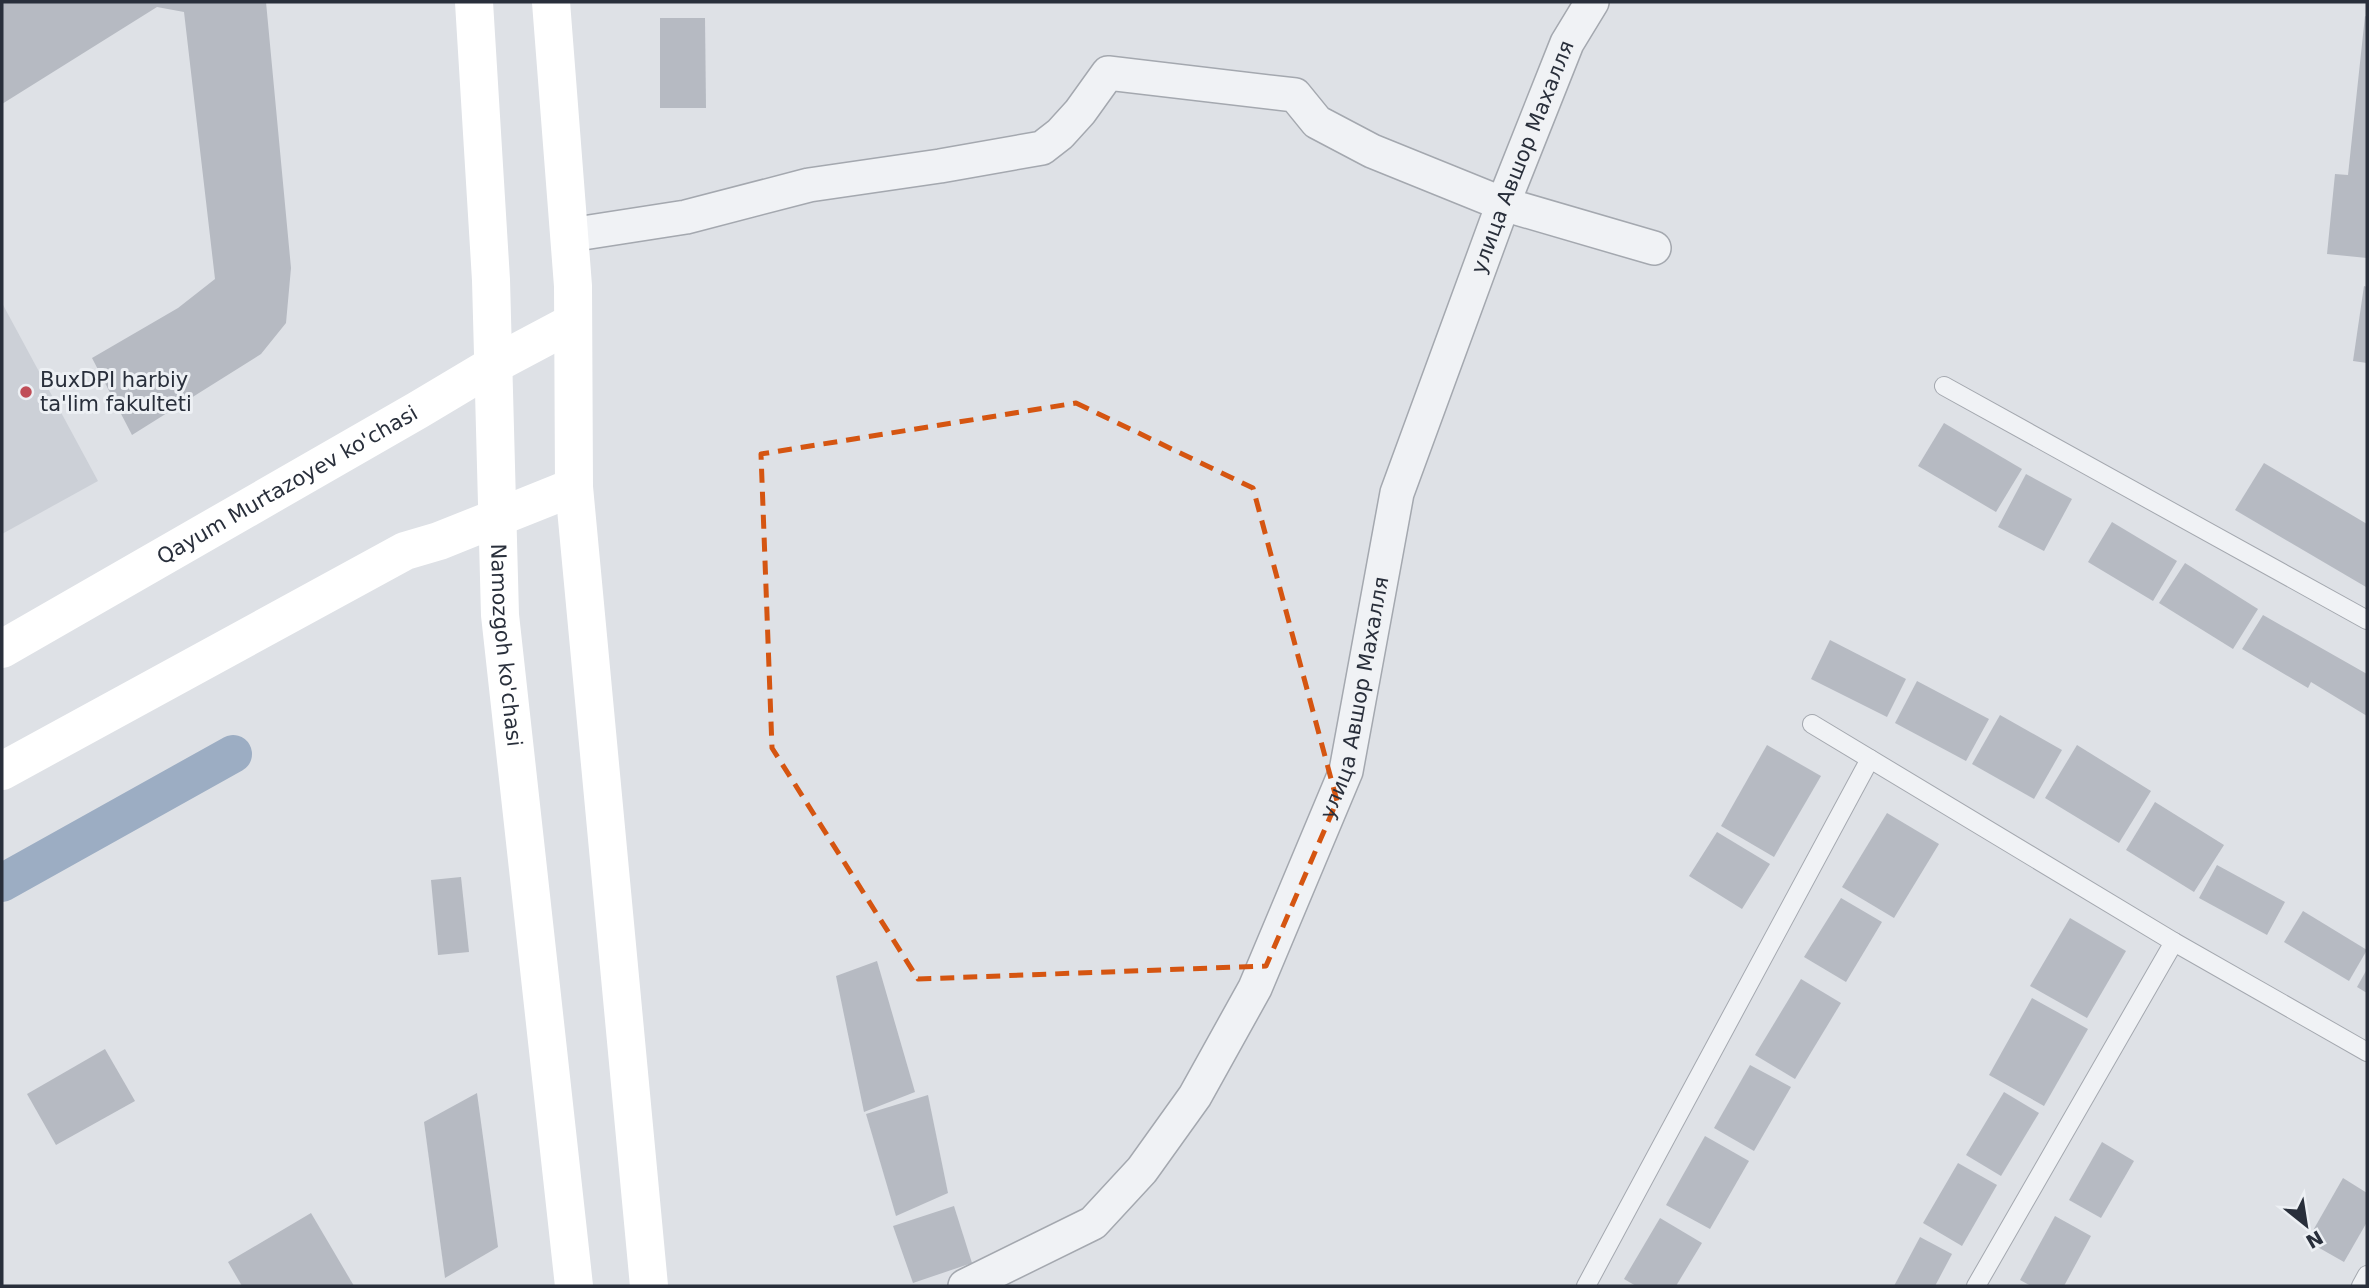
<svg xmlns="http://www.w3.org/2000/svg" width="2369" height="1288" font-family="'DejaVu Sans',sans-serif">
  <rect width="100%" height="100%" fill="#dee1e6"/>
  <!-- built -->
  <path fill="#ccd0d7" d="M2,303L98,481L2,534Z"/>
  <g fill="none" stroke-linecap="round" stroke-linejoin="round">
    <!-- canal -->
    <path stroke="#9cadc3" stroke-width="38" d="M2,883L233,754"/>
  </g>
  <!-- building -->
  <g fill="#b6bac2">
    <path d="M2,2H266L291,268L286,323L261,354L132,435L92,358L178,308L215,279L184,12L157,7L2,104Z"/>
    <path d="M2365,16L2367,17V258L2327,254L2335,174L2348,175Z"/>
    <path d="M660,18H705L706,108H660Z"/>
    <path d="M2364,286L2367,287V363L2353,361Z"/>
    <path d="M1944,423L2022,469L1996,512L1918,466Z"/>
    <path d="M2264,463L2367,524L2366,587L2235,510Z"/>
    <path d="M2026,474L2072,499L2044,551L1998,527Z"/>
    <path d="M2112,522L2177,561L2153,601L2088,562Z"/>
    <path d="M2185,563L2258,609L2233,649L2159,603Z"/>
    <path d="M2263,615L2367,674V716L2311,682L2308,688L2242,649Z"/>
    <path d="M1830,640L1906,679L1887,717L1811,679Z"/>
    <path d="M1917,681L1989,719L1966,761L1895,723Z"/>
    <path d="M2000,715L2062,750L2034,799L1972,764Z"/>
    <path d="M1767,745L1821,776L1774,857L1721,826Z"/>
    <path d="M2077,745L2151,791L2119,843L2045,798Z"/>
    <path d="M2155,802L2224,845L2194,892L2126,850Z"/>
    <path d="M1887,813L1939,844L1894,918L1842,887Z"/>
    <path d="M1717,832L1770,864L1742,909L1689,876Z"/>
    <path d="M2217,865L2285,902L2267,935L2199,898Z"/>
    <path d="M461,877L469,952L438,955L431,880Z"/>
    <path d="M1841,898L1882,922L1846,982L1804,957Z"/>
    <path d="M2303,911L2367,950L2349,981L2284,942Z"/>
    <path d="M2070,918L2126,951L2087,1018L2030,986Z"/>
    <path d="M877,961L915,1092L864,1112L836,976Z"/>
    <path d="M2367,969V993L2357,987Z"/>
    <path d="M1801,979L1841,1003L1795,1079L1755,1055Z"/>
    <path d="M2032,998L2088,1029L2044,1106L1989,1075Z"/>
    <path d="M105,1049L135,1101L56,1145L27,1094Z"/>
    <path d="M1750,1065L1791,1087L1754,1151L1714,1128Z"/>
    <path d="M2004,1092L2039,1113L2001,1176L1966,1155Z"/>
    <path d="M477,1093L498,1247L445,1278L424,1122Z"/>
    <path d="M928,1095L948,1193L896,1216L866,1114Z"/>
    <path d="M1705,1136L1749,1161L1710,1229L1666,1205Z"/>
    <path d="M2102,1142L2134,1161L2101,1218L2069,1200Z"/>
    <path d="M1958,1163L1997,1185L1962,1246L1923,1223Z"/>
    <path d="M2343,1178L2367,1193V1222L2344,1262L2307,1241Z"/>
    <path d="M954,1206L972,1263L913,1283L893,1226Z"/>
    <path d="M311,1213L354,1286H242L228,1262Z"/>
    <path d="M2055,1216L2091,1236L2064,1286H2031L2020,1280Z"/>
    <path d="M1660,1218L1702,1243L1676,1286H1636L1624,1279Z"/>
    <path d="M1920,1237L1952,1254L1935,1286H1894Z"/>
  </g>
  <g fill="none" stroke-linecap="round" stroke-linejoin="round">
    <!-- lane casing -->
    <g stroke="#a4a8af" stroke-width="20">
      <g id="lane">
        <path d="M1944,386L2367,620"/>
        <path d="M1812,724L2174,942L2367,1052"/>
        <path d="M1586,1286L1870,759"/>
        <path d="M1976,1286L2174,942"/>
        <path d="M2361,1286L2367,1275"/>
      </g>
    </g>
    <!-- street casing -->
    <g stroke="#a4a8af" stroke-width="36">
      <g id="street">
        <path d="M570,235L686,217L809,185L940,166L1042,148L1060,134L1080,112L1108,73L1295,95L1317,122L1372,151L1503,204L1654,248"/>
        <path id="s1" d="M965,1286L1093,1223L1142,1170L1195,1096L1255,988L1346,771L1397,493L1503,204L1567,43L1592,2"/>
      </g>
    </g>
    <!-- lane -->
    <use href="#lane" stroke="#f0f2f5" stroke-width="18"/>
    <!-- street -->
    <use href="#street" stroke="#f0f2f5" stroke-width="33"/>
    <!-- secondary -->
    <g stroke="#fff" stroke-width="38">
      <path id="s2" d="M474,2L491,280L500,615L574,1286"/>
      <path d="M551,2L573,286L574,487L649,1286"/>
      <path id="s3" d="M2,649L418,410L495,364L572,323"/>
      <path d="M2,771L405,551L439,541L574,487"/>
    </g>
  </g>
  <!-- marked area -->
  <path fill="none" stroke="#d55511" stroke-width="5" stroke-dasharray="14 9" stroke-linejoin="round" d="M1076,403L1253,488L1337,801L1266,966L918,979L772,748L761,454Z"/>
  <!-- markers -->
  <circle fill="#c04e58" stroke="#edf0f4" stroke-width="2.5" cx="26" cy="392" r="7"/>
  <g text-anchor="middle" stroke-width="6" stroke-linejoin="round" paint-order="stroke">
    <!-- street labels -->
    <g font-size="21" fill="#292f3b" stroke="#edf0f4">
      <text dy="7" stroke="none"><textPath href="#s1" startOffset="1306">улица Авшор Махалля</textPath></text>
      <text dy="7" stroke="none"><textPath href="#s3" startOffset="329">Qayum Murtazoyev ko'chasi</textPath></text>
      <text dy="7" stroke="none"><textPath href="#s2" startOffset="644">Namozgoh ko'chasi</textPath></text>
      <text dy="7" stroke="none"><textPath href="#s1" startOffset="738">улица Авшор Махалля</textPath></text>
    </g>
    <!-- poi labels -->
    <g font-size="21" fill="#292f3b" stroke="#edf0f4" text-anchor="start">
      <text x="40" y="387">BuxDPI harbiy<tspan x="40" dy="24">ta'lim fakulteti</tspan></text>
    </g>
  </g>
  <!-- border -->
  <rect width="2369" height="1288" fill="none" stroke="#292f3b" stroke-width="7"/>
  <!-- north arrow -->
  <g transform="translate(2306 1225) rotate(150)" stroke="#edf0f4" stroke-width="5" paint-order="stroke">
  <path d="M0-5L12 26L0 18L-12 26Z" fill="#292f3b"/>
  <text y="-10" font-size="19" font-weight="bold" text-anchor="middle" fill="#292f3b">N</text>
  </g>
</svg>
